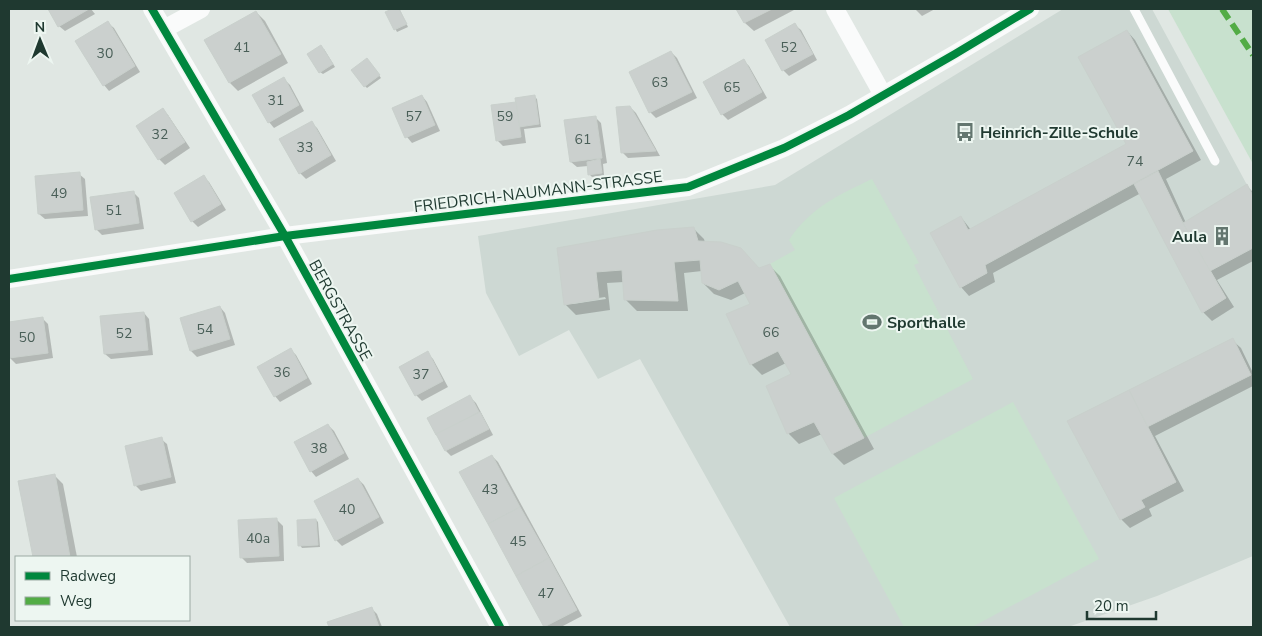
<svg xmlns="http://www.w3.org/2000/svg" width="1262" height="636" font-family="'Nunito Sans',sans-serif">
  <rect width="100%" height="100%" fill="#e0e7e3"/>
  <!-- built -->
  <path fill="#cdd8d3" d="M1063,9H1152L1253,196V556L1157,596L1068,627H790L640,359L598,379L569,330L519,356L486,293L478,236L775,185Z"/>
  <!-- green -->
  <g fill="#c8e1ce">
    <path d="M1168,9H1253V164Z"/>
    <path d="M872,179L919,263L914,265L973,379L864,438L770,264L795,250L789,240C811,207 837,196 872,179Z"/>
    <path d="M1013,402L1099,559L972,627H904L834,498Z"/>
  </g>
  <!-- shadow -->
  <g fill="#0003" fill-rule="evenodd">
    <path d="M49,9H91L95,14L65,31L59,26Z"/>
    <path d="M395,9L400,10L408,27L397,32L387,13Z"/>
    <path d="M738,9H794V10L754,31L745,23Z"/>
    <path d="M915,9H935L922,16Z"/>
    <path d="M256,12L265,21L288,63L238,91L230,83Z"/>
    <path d="M108,23L114,28L140,72L109,91L104,85Z"/>
    <path d="M795,25L801,30L817,60L789,76L783,70Z"/>
    <path d="M1127,31L1135,40L1201,160L1166,179L1186,223L1247,186L1253,192V261L1217,280L1234,307L1212,321L1203,312L1141,193L993,273L995,282L969,296L961,287V217L971,230L1127,145Z"/>
    <path d="M324,49L335,67L323,74L320,72Z"/>
    <path d="M671,52L677,58L697,98L656,118L650,112Z"/>
    <path d="M744,61L749,66L767,98L728,120L722,114Z"/>
    <path d="M369,62L381,78L367,88L365,86Z"/>
    <path d="M284,79L290,85L304,111L274,128L269,122Z"/>
    <path d="M422,96L427,102L440,131L412,143L407,137Z"/>
    <path d="M534,96L537,99L541,127L524,129L526,143L503,146L497,140L515,103Z"/>
    <path d="M630,107L636,113L660,156L628,158L622,152Z"/>
    <path d="M162,110L168,115L190,148L165,165L159,159Z"/>
    <path d="M595,117L601,123L607,163L603,164L604,175L592,177L590,175L588,166L577,167L571,162Z"/>
    <path d="M311,123L317,128L336,161L306,179L300,173Z"/>
    <path d="M79,174L85,179L88,216L45,219L39,214Z"/>
    <path d="M203,177L209,182L226,210L198,227L192,221Z"/>
    <path d="M133,192L139,198L144,229L102,235L96,229Z"/>
    <path d="M693,228L704,239L705,243L759,270L769,265L780,276L874,449L844,465L833,454L822,434L799,444L788,433L792,374L786,363L762,375L751,364V305L745,293L731,300L714,294L703,283L702,271L684,273L688,311H637L626,300L624,282L607,283L610,310L576,315L565,304L558,249ZM605,297L606,299L573,304V302Z"/>
    <path d="M220,307L225,313L235,345L197,357L191,351L181,319Z"/>
    <path d="M144,313L149,319L153,355L111,359L105,354Z"/>
    <path d="M42,318L48,324L53,358L16,364L10,358L9,323Z"/>
    <path d="M1232,340L1241,348L1253,373V386L1155,436L1184,491L1149,509L1152,516L1130,528L1121,519L1069,422Z"/>
    <path d="M291,350L296,355L312,384L280,402L275,396Z"/>
    <path d="M427,353L433,359L448,387L422,401L416,395L401,367Z"/>
    <path d="M470,397L476,403L493,435L451,456L446,451Z"/>
    <path d="M328,425L334,431L349,459L316,477L311,471Z"/>
    <path d="M161,439L167,444L176,483L141,491L135,485Z"/>
    <path d="M492,456L498,462L582,616L561,627H545L461,473Z"/>
    <path d="M55,476L63,484L77,557H34L20,482Z"/>
    <path d="M358,479L364,485L384,523L342,546L336,540Z"/>
    <path d="M277,520L283,526L284,561L247,563L241,557Z"/>
    <path d="M316,520L318,522L320,547L302,548L300,545Z"/>
    <path d="M371,608L377,614L382,627H330L329,623Z"/>
  </g>
  <!-- building -->
  <g fill="#cbd0ce" stroke="#c9d0cc">
    <path d="M48,9H89L58,27Z"/>
    <path d="M392,9H399L407,24L394,30L385,12Z"/>
    <path d="M736,9H772L744,23Z"/>
    <path d="M256,11L281,54L229,83L204,40Z"/>
    <path d="M108,21L135,66L103,86L75,41Z"/>
    <path d="M795,23L813,54L782,71L765,40Z"/>
    <path d="M1127,30L1193,151L985,265L987,273L960,288L930,233L961,216L968,230L1126,144L1078,57Z"/>
    <path d="M321,45L333,64L319,73L307,54Z"/>
    <path d="M671,51L692,92L649,113L629,72Z"/>
    <path d="M367,58L380,75L364,87L351,70Z"/>
    <path d="M744,59L762,92L721,115L703,82Z"/>
    <path d="M284,77L299,105L268,123L252,95Z"/>
    <path d="M422,95L435,125L405,138L392,108Z"/>
    <path d="M535,95L539,124L519,127L515,98Z"/>
    <path d="M516,102L521,137L496,141L491,105Z"/>
    <path d="M630,106L656,151L621,153L616,107Z"/>
    <path d="M163,108L185,142L158,160L136,126Z"/>
    <path d="M596,116L602,158L570,162L564,120Z"/>
    <path d="M312,121L331,155L299,174L279,139Z"/>
    <path d="M600,159L602,173L588,175L587,162Z"/>
    <path d="M1158,171L1183,223L1226,298L1202,313L1134,184Z"/>
    <path d="M80,172L83,210L38,214L35,176Z"/>
    <path d="M204,175L221,204L191,222L174,193Z"/>
    <path d="M1247,184L1253,196V248L1210,271L1183,223Z"/>
    <path d="M134,191L139,223L95,230L90,197Z"/>
    <path d="M694,227L698,241L721,242L741,248L759,268L770,264L864,438L832,454L814,422L787,434L766,386L791,374L778,351L750,365L726,314L750,304L738,281L719,290L702,283L700,260L674,262L678,301L624,300L622,270L596,272L599,299L564,305L557,248L657,230Z"/>
    <path d="M220,306L230,339L190,351L180,318Z"/>
    <path d="M144,312L148,350L104,354L100,316Z"/>
    <path d="M43,317L48,353L9,358V322Z"/>
    <path d="M1233,338L1251,375L1147,427L1129,390Z"/>
    <path d="M291,348L307,378L274,397L257,367Z"/>
    <path d="M428,351L443,381L415,396L399,367Z"/>
    <path d="M1129,390L1176,482L1141,500L1145,507L1120,520L1067,421Z"/>
    <path d="M470,395L479,412L436,435L427,418Z"/>
    <path d="M480,412L489,429L445,451L436,434Z"/>
    <path d="M328,424L344,453L310,472L294,442Z"/>
    <path d="M162,437L171,477L134,486L125,446Z"/>
    <path d="M492,455L520,507L488,524L459,472Z"/>
    <path d="M55,474L70,557H33L18,481Z"/>
    <path d="M358,478L379,517L335,541L314,501Z"/>
    <path d="M520,507L549,558L516,576L488,524Z"/>
    <path d="M277,518L279,556L240,558L238,520Z"/>
    <path d="M316,519L318,545L298,546L297,520Z"/>
    <path d="M549,558L577,610L544,627L516,576Z"/>
    <path d="M372,607L379,627H329L327,622Z"/>
  </g>
  <g fill="none" stroke-linecap="round" stroke-linejoin="round">
    <!-- lane -->
    <path stroke="#fafbfb" stroke-width="9" d="M1134,9L1215,161"/>
    <!-- street -->
    <g stroke="#fafbfb" stroke-width="18">
      <path d="M152,9L285,236L500,627"/>
      <path d="M835,9L883,95"/>
      <path d="M164,29L201,9"/>
      <path d="M9,279L285,236L688,187L784,148L849,115L955,54L1030,9"/>
    </g>
    <!-- quiet -->
    <path stroke="#52ac45" stroke-width="6" stroke-dasharray="12 6" stroke-linecap="butt" d="M1222,9L1253,55"/>
    <!-- cycleway casing -->
    <g stroke="#edf6f1" stroke-width="11">
      <g id="cycleway">
        <path d="M152,9L285,236L500,627"/>
        <path d="M9,279L285,236L688,187L784,148L849,115L955,54L1030,9"/>
      </g>
    </g>
    <!-- cycleway -->
    <use href="#cycleway" stroke="#00873e" stroke-width="8"/>
  </g>
  <!-- icons -->
  <defs>
    <g id="bus-bare" transform="scale(1.5)"><path d="M-5-6H5V4H4V6H2V4H-2V6H-4V4H-5ZM-3.5-4V0h7V-4ZM-3.5 1.2v1.5H-2V1.2ZM2 1.2v1.5H3.5V1.2Z" fill="#63766f" stroke="#edf6f1" stroke-width="2.5" paint-order="stroke"/></g>
    <g id="building-bare" transform="scale(1.5)"><path d="M-4-6H4V6H1V3H-1V6H-4ZM-2.5-4.3h1.7v1.8h-1.7ZM.8-4.3h1.7v1.8H.8ZM-2.5-1h1.7V.8h-1.7ZM.8-1h1.7V.8H.8Z" fill="#63766f" stroke="#edf6f1" stroke-width="2.5" paint-order="stroke"/></g>
    <g id="stadium-bare" transform="scale(1.5)"><path d="M0-5a6.5 5 0 1 0 0 10a6.5 5 0 1 0 0-10ZM-3.5-1.8h7v3.6h-7Z" fill="#63766f" stroke="#edf6f1" stroke-width="2.5" paint-order="stroke"/></g>
  </defs>
  <g fill-rule="evenodd">
    <use href="#bus-bare" x="965" y="132"/>
    <use href="#building-bare" x="1222" y="236"/>
    <use href="#stadium-bare" x="872" y="322"/>
  </g>
  <g text-anchor="middle" stroke-width="4" stroke-linejoin="round" paint-order="stroke">
    <!-- number labels -->
    <g font-size="14" fill="#4a5f58">
      <text x="242" y="52">41</text>
      <text x="789" y="52">52</text>
      <text x="105" y="58">30</text>
      <text x="660" y="87">63</text>
      <text x="732" y="92">65</text>
      <text x="276" y="105">31</text>
      <text x="414" y="121">57</text>
      <text x="505" y="121">59</text>
      <text x="160" y="139">32</text>
      <text x="583" y="144">61</text>
      <text x="305" y="152">33</text>
      <text x="1135" y="166">74</text>
      <text x="59" y="198">49</text>
      <text x="114" y="215">51</text>
      <text x="205" y="334">54</text>
      <text x="771" y="337">66</text>
      <text x="124" y="338">52</text>
      <text x="27" y="342">50</text>
      <text x="282" y="377">36</text>
      <text x="421" y="379">37</text>
      <text x="319" y="453">38</text>
      <text x="490" y="494">43</text>
      <text x="347" y="514">40</text>
      <text x="258" y="543">40a</text>
      <text x="518" y="546">45</text>
      <text x="546" y="598">47</text>
    </g>
    <!-- poi labels -->
    <g font-size="16" font-weight="bold" fill="#1f3930" stroke="#edf6f1" text-anchor="start">
      <text x="980" y="138">Heinrich-Zille-Schule</text>
      <text x="1207" y="242" text-anchor="end">Aula</text>
      <text x="887" y="328">Sporthalle</text>
    </g>
    <!-- street labels -->
    <g font-size="16" fill="#1f3930" stroke="#edf6f1">
      <text transform="translate(538 191) rotate(-7)" y="6">FRIEDRICH-NAUMANN-STRASSE</text>
      <text transform="translate(341 310) rotate(61)" y="6">BERGSTRASSE</text>
    </g>
  </g>
  <!-- border -->
  <rect width="1262" height="636" fill="none" stroke="#1f3930" stroke-width="20"/>
  <!-- legend -->
  <rect x="15" y="556" width="175" height="65" fill="#edf6f1" stroke="#9baaa4"/>
  <rect x="25" y="572" width="25" height="8" fill="#00873e" stroke="#9baaa4"/>
  <text x="60" y="581" font-size="15" fill="#1f3930">Radweg</text>
  <rect x="25" y="597" width="25" height="8" fill="#52ac45" stroke="#9baaa4"/>
  <text x="60" y="606" font-size="15" fill="#1f3930">Weg</text>
  <!-- north arrow -->
  <g transform="translate(40 40) rotate(359)" stroke="#edf6f1" stroke-width="4" paint-order="stroke">
  <path d="M0-4L9 19L0 12L-9 19Z" fill="#1f3930"/>
  <text y="-8" font-size="14" font-weight="bold" text-anchor="middle" fill="#1f3930">N</text>
  </g>
  <!-- scale -->
  <path d="M1087 611v8h69v-8" fill="none" stroke="#1f3930" stroke-width="2.5"/>
  <text x="1094" y="611" font-size="15" fill="#1f3930" stroke="#edf6f1" stroke-width="4" paint-order="stroke">20 m</text>
</svg>
